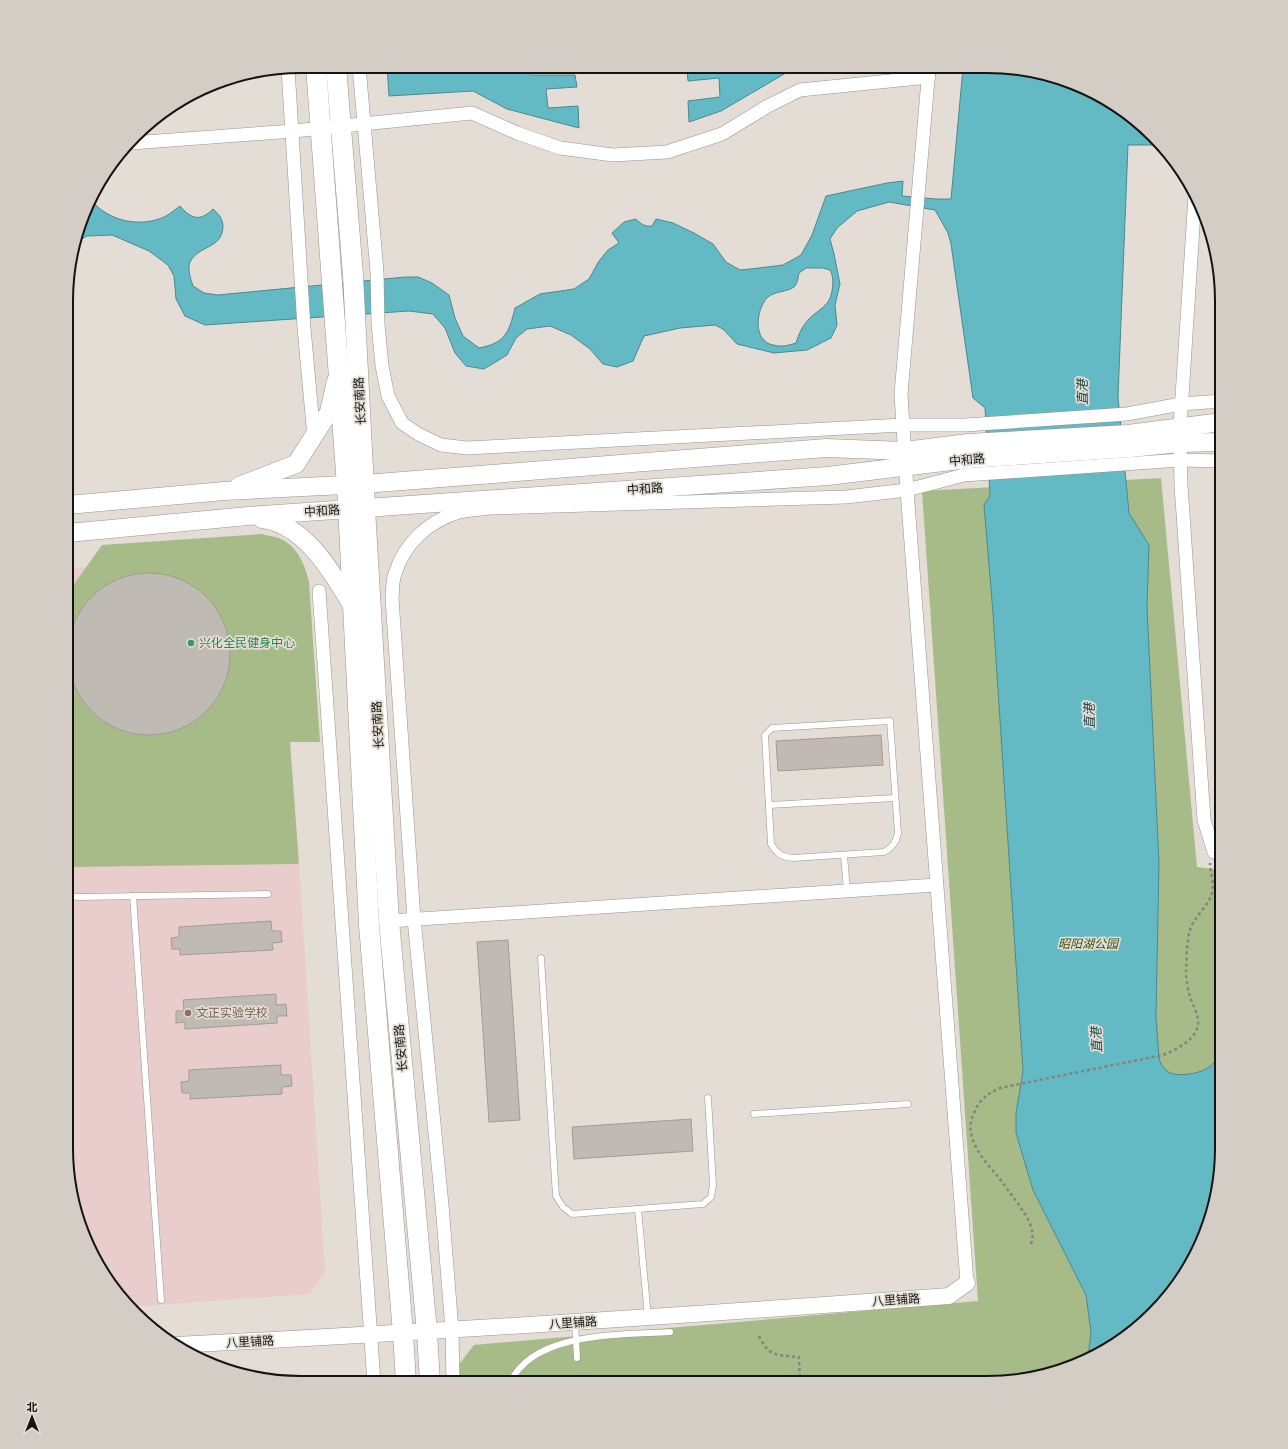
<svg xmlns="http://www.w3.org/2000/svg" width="1288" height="1449" font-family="'Playfair Display','Noto Sans SC',serif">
  <rect width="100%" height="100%" fill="#e3ddd6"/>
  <!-- education -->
  <g fill="#e8cdcc">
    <path d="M87,567L67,594L68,569Z"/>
    <path d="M290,742L299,864L325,1273L309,1294L129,1307L106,1278L78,1223L66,1163L67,744Z"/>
  </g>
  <!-- green -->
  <g fill="#a7bb88">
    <path d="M1161,478L1197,867L1222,870V1163L1214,1209L1191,1265L1163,1303L1117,1343L1062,1371L1002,1383H459L457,1367L474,1345L978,1301L922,491Z"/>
    <path d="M262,534C268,536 275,536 281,539C298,547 305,565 309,582L320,742H290L299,864L72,867L67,864V594L102,545Z"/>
  </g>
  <!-- water -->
  <g fill="#63bac5" stroke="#4c888f" fill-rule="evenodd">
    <path d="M387,66L522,67L531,75H575L577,87L546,89L548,108L578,106L579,128L507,109L473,91L389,96Z"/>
    <path d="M720,67H831L791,70L721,111L689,122L688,101L720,97L719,78L688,81L687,70Z"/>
    <path d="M963,68H1017L1062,79L1117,106L1156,145H1128L1118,397L1129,513L1149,545L1147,607L1159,863L1156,1017L1159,1058C1160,1063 1163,1068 1167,1071C1176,1078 1200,1074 1209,1067C1214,1064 1218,1057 1222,1053V1163L1214,1209L1191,1265L1163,1303L1117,1343L1088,1358L1091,1332L1086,1295L1033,1190L1016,1133V1113L1023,1071L993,613L984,505L990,496L985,408L973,398L951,244L948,233L935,210L889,202L857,211L837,228L830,239L834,254L840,284L835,305L837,325L831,338L807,350L774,353L737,344L723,329L715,325L680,328L644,336L633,361L617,367L603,364L590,349L571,335L550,326L527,329L516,338L507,355L484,369L466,366L455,353L445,328L433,314L409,311L205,325L185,316L176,299L174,276L168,265L149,251L112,235L87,236L78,241L91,201C96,204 99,209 103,211C122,224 148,226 168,215C172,212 176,209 180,206C191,219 200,222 213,209C219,214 223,219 223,227C222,249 199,245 190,262C187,270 191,279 193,286L204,293L218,295L405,277H418L432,283L449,295L455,318L463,336L479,348C505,343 509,333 515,308L540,294L574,289L589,279L599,261L608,250L619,243L612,233L624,222L636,219C641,224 645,227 652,226L656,219L673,223L694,233L713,244L726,262L740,270L759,268L783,265L801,255L812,235L826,196L887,183L903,181L902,196L936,199H951ZM806,268H823L830,270C835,278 833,294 828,302C823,309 814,313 809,319C802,326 799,334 796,343C787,346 782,347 773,345C752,341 756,308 768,297C775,291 787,292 794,287C798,283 798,277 799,273Z"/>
  </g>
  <!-- building -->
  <g fill="#c0bab4" stroke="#a29b96">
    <circle cx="149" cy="654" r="81"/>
    <path d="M881,735L883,765L778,771L776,741Z"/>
    <path d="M271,921L272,931H281L282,942L272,943L273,950L180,955V949H172L171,938L179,937V927Z"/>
    <path d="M508,940L520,1120L489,1122L477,942Z"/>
    <path d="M276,994V1005L286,1004L287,1016H277V1023L185,1029V1022L176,1023V1011H184L183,1000Z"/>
    <path d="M281,1065V1075H291L292,1086L282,1087V1094L190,1099V1093H182L181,1082L189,1081V1070Z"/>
    <path d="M691,1119L693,1151L574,1159L572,1127Z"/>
  </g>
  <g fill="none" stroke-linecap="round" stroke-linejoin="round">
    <!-- service casing -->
    <g stroke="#99938d" stroke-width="7">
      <g id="service">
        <path d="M890,721L898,833C896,842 893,847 884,852L793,858C782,857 777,854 771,844L765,735L772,728Z"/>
        <path d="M769,805L895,798"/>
        <path d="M844,855L847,890"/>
        <path d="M67,894L69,885L67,879"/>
        <path d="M67,896L79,897L268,894"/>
        <path d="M133,896L161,1300"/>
        <path d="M541,958L556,1196L563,1207L572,1214L703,1204L711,1197L713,1185L708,1098"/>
        <path d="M754,1114L908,1104"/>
        <path d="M638,1209L648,1317"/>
        <path d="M575,1323L577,1358"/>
        <path d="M510,1383C533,1331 623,1335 670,1332"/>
      </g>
    </g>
    <!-- minor casing -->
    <g stroke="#99938d" stroke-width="14">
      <g id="minor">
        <path d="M359,66L377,272L378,324L382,366L388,396L402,423L418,434L441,445L467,448L902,425H965L1127,414L1181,404L1222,401"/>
        <path d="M288,68L304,328L314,437"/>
        <path d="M929,68L901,394L907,490L967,1283"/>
        <path d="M131,143L293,131L472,113L517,133L560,148L613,155L667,152L722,134L768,106L800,90L929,77"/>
        <path d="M1195,196L1180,427V443L1181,485L1204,820L1214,852L1222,855"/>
        <path d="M319,591L374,1383"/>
        <path d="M389,921L936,885"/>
        <path d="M453,1383L452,1330L442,1205L414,919L392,598C393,590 392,581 395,574C404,543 429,521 459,512C469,510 480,509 490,508L846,497L907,490L964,475L1181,460L1222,461"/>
      </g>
    </g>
    <!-- tertiary casing -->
    <g stroke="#99938d" stroke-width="17">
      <path id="tertiary" d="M176,1345C434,1332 691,1315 949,1296L967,1283"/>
    </g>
    <!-- secondary casing -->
    <g stroke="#99938d" stroke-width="19">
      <g id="secondary">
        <path d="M239,486L296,464L329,412L336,381"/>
        <path d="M68,505L224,491L364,484L826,448L905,451L968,443L1128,434L1222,422"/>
        <path d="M262,519C306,525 331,571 352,605"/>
        <path d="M68,533L248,516L365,508L828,476L968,459L1130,448L1180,443L1222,442"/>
      </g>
    </g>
    <!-- primary casing -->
    <g stroke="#99938d" stroke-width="21">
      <g id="primary">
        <path d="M316,66L347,486L369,925L403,1333L406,1383"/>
        <path d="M336,66L353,275L365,508L389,921L427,1332L430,1383"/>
      </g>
    </g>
    <!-- path -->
    <g stroke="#86827d" stroke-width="2.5" stroke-dasharray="3 3" stroke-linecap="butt">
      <path d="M1031,1244C1036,1229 1027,1217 1019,1205C1012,1196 1006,1187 999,1178C984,1160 962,1137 974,1113C980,1099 987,1094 1000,1088L1163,1055C1175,1050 1192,1042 1197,1029C1201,1018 1193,1006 1190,997C1188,989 1186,980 1186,972C1187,959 1186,943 1190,930C1194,917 1209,905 1212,893C1215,883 1210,873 1210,863"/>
      <path d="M759,1336C769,1357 777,1355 799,1357L800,1383"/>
      <path d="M874,1383L980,1378"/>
    </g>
    <!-- service -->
    <use href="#service" stroke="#fff" stroke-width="6"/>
    <!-- minor -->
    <use href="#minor" stroke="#fff" stroke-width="13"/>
    <!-- tertiary -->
    <use href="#tertiary" stroke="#fff" stroke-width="16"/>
    <!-- secondary -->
    <use href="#secondary" stroke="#fff" stroke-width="18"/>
    <!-- primary -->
    <use href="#primary" stroke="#fff" stroke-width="20"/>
  </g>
  <!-- markers -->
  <circle fill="#2e9e5b" stroke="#e3ddd6" stroke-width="1.5" cx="191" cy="643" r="4"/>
  <circle fill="#8d6e63" stroke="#e3ddd6" stroke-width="1.5" cx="188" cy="1013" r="4"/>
  <g text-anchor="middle" stroke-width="3.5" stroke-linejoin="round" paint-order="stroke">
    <!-- street labels -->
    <g font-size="12" fill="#161412" stroke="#e3ddd6">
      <text transform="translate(360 401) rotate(-93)" y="4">长安南路</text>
      <text transform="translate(967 460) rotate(-5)" y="4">中和路</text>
      <text transform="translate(645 489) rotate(-4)" y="4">中和路</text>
      <text transform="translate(322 511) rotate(-4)" y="4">中和路</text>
      <text transform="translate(378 725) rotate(-93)" y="4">长安南路</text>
      <text transform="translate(401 1048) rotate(-95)" y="4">长安南路</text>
      <text transform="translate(896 1300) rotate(-4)" y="4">八里铺路</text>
      <text transform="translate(573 1323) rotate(-4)" y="4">八里铺路</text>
      <text transform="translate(250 1342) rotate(-3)" y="4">八里铺路</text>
    </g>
    <!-- leisure labels -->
    <g font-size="12" fill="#27864d" stroke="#e3ddd6" text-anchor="start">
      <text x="199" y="647">兴化全民健身中心</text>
    </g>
    <!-- park labels -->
    <g font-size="12" font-style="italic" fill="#3b4f0c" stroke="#e3ddd6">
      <text x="1088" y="948">昭阳湖公园</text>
    </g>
    <!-- education labels -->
    <g font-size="12" fill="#785e54" stroke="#e3ddd6" text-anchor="start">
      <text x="196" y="1017">文正实验学校</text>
    </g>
    <!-- water labels -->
    <g font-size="13" font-style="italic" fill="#1e474c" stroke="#e3ddd6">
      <text transform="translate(1082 392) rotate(-91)" y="5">直港</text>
      <text transform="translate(1089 716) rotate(-91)" y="5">直港</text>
      <text transform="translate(1096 1040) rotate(-93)" y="5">直港</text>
    </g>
  </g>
  <!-- crop -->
  <path d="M0 0H1288V1449H0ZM301 73H987A228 228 0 0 1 1215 301V1148A228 228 0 0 1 987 1376H301A228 228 0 0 1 73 1148V301A228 228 0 0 1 301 73Z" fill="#d3cdc6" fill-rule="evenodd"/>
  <path fill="none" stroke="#161412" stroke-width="2" d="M301 73H987A228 228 0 0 1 1215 301V1148A228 228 0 0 1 987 1376H301A228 228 0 0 1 73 1148V301A228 228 0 0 1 301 73Z"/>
  <!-- north arrow -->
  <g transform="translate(32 1417)" stroke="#e3ddd6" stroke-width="3" paint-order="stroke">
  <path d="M0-3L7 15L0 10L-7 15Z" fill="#161412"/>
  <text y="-6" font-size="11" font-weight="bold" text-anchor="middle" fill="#161412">北</text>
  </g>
</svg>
